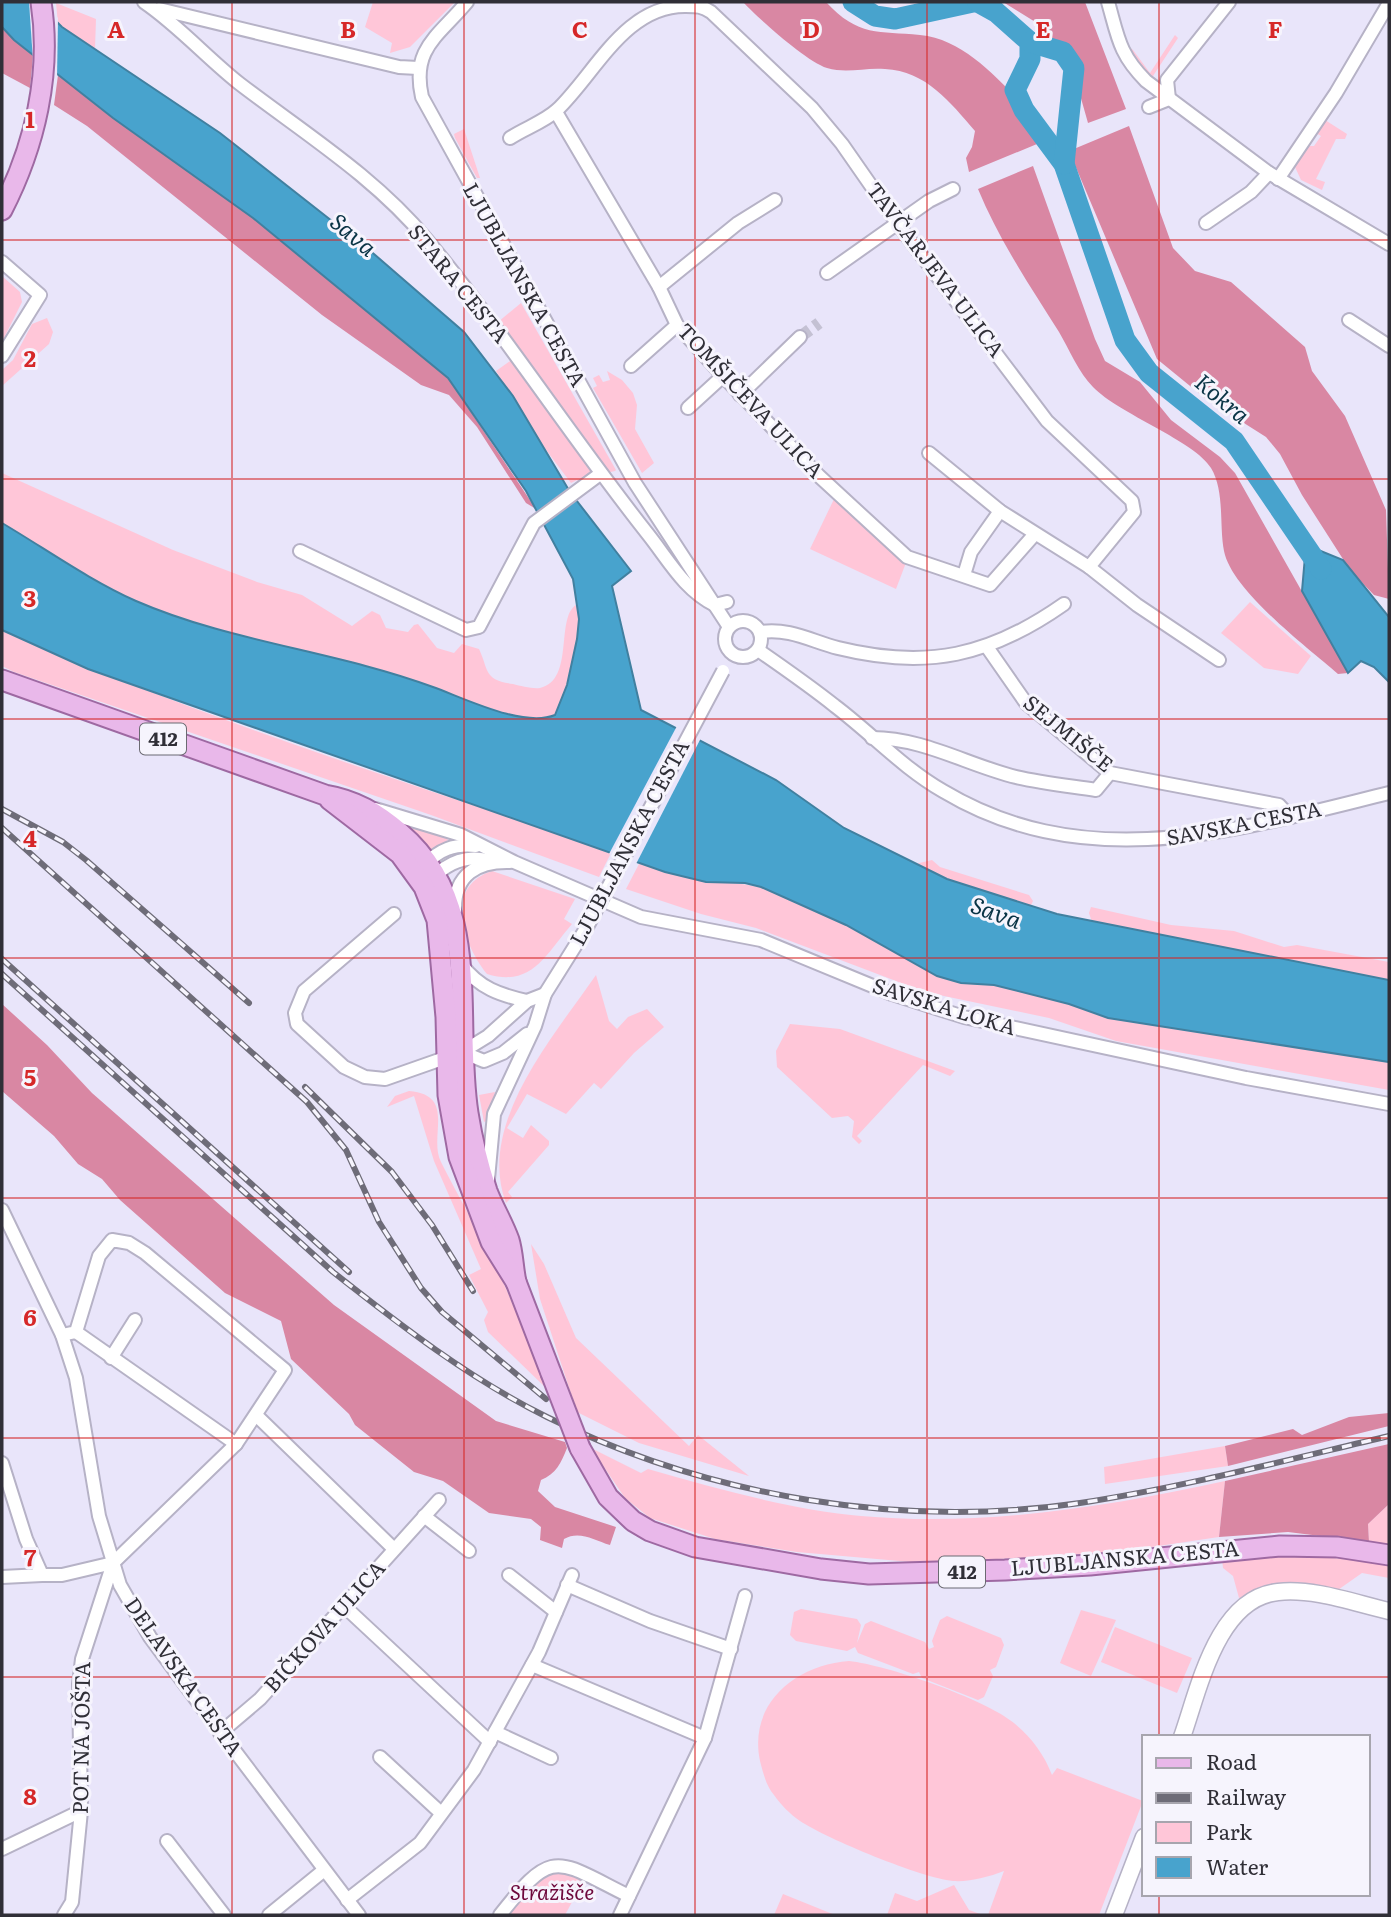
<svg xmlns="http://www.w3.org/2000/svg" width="1391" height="1917" font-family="Literata,serif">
  <rect width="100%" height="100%" fill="#e9e5fa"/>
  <!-- green -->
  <g fill="#ffc6d8">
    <path d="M373,2H455L410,47L390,53L392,43L365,27Z"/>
    <path d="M56,3L96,19L95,49L58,24Z"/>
    <path d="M1175,35L1178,38L1151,79L1122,42L1133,50L1150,73Z"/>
    <path d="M1325,120L1347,134L1345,139H1336L1316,179L1325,182L1322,190L1301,180L1295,167L1307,146H1314L1321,136L1316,133Z"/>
    <path d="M464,129L480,178H477L455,138L454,134Z"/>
    <path d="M2,276L20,292L22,302L2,342Z"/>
    <path d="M521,303L616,470L615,471L606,473L498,322Z"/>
    <path d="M47,318L53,332L49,344L2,386V370L13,360L32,324Z"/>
    <path d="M513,359L592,472L589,479L580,485L577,480L571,483L537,438L496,371Z"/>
    <path d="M607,371L622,380L633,393L637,405L635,429L654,463L642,473L593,388L597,386L593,378L599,375L603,382L610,380Z"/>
    <path d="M2,473L173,550L257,582L302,595L352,626L372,611L380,615L386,628L408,632L414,625L418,624L437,648L454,653L462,644L479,649C489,670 483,680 513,684C521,686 532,689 540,688C576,680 554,614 578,604C581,642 570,682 555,715C523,728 464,698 433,687C336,651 230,642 136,601C89,580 46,549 2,523Z"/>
    <path d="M835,497L907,560L896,589L810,549Z"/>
    <path d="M1250,602L1311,656L1298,674L1264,668L1221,633Z"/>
    <path d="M2,630C199,718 407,783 612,851L599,877L431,815L14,672L2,666Z"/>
    <path d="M411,826L445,836L448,840L430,852L411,832Z"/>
    <path d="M932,860L940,867L1029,895L1033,901L1030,907L947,879L915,864Z"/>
    <path d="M640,862L665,872L761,887L846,925L937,976L961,983L994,985L1069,1004L1108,1018L1389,1062V1090L1116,1041L1049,1018L925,992L756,928L701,914L626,889Z"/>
    <path d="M492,871L575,899L564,919L572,924C546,954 532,988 487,974C463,944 443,887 492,871Z"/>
    <path d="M1091,907L1171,925L1234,931L1284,947L1297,945L1389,962V980L1092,922L1089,913Z"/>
    <path d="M596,975L609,1021L617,1029L628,1017L647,1009L664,1027L634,1053L601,1089L594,1083L566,1114L527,1094L507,1128L523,1138L531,1125L549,1141V1145L508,1192L512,1197L506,1203C476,1124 554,1036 596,975Z"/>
    <path d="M790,1024L840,1029L955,1071L950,1076L923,1065L857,1136L862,1141L859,1144L852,1137L854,1121L848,1116L832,1118L777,1067L776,1051Z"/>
    <path d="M409,1091C457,1095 428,1136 441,1162C449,1178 460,1198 470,1217C501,1270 524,1331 546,1388L488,1332L484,1320L488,1312L469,1275L481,1269L434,1161L414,1096L387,1107L395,1096Z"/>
    <path d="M495,1092L488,1120L484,1122L479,1095Z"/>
    <path d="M531,1244L544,1264L576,1338L689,1446L698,1435L749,1476L639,1443L577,1412L540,1299Z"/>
    <path d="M1225,1446L1228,1466L1105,1484L1104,1467Z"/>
    <path d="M591,1448L641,1473L648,1469C718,1489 788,1509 861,1516C983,1527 1106,1507 1225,1481L1219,1537L1125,1551L1028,1558L911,1562L797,1552L715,1539L650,1518L625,1498Z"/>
    <path d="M1389,1504V1545L1369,1542L1368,1524Z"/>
    <path d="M1296,1554L1389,1564V1578L1362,1573L1335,1592C1296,1586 1277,1581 1239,1598L1233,1576L1223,1568L1222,1559Z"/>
    <path d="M801,1609L857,1619L861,1625L857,1643L865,1624L871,1621L925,1642L929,1649L934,1647L932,1641L940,1620L947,1616L1001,1638L1004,1645L996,1667L990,1670L993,1676L984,1697L978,1700L922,1678L919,1672L913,1674L858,1653L855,1647L847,1651L796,1641L790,1635L794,1612Z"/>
    <path d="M1081,1610L1116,1620L1091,1676L1060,1663Z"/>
    <path d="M1115,1627L1192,1658L1177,1693L1101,1662Z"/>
    <path d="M849,1661C887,1665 985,1699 1014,1723C1031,1737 1044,1754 1052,1775L1057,1768L1143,1801L1099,1915H988L1004,1871C988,1877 971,1882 953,1881C922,1878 827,1839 800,1821C790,1814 781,1805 774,1795C766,1786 763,1772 760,1761C748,1703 796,1665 849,1661Z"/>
    <path d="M555,1869L585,1878L565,1915H507L533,1880Z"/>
    <path d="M954,1885L969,1910L983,1915H887L895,1893L917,1901Z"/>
    <path d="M783,1894L835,1915H774Z"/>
  </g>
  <!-- forest -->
  <g fill="#d987a3">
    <path d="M743,2H826C858,37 879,31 920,35C961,39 991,72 1018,99C1028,110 1032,130 1037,144L969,172L966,158L972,147L975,131C950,102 926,71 885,69C865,67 848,74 827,68C806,61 759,19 743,2Z"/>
    <path d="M1003,2H1085L1126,109L1088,123L1073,70L1050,44L1045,28Z"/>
    <path d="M2,27L33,56L30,88L2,73Z"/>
    <path d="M58,75L253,218L448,378L536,509L526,503L477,427L449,395L421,385L322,315L87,126L54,105Z"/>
    <path d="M1129,126L1173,248L1195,271L1231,282L1305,347L1312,371L1345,416L1386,510L1389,599L1374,595L1350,570L1302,495L1280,454L1266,437L1206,399L1157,359L1069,151Z"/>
    <path d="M1033,166L1095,339L1105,361L1140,382L1171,420L1220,457L1235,473L1348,673L1338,674C1307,647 1232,591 1224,551C1219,526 1225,491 1211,468C1195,441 1119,414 1093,387C1079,373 1069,349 1059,332C1030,286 999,240 978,189Z"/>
    <path d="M2,1004L47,1045L92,1093L334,1305L496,1421L565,1442L567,1448C561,1463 556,1474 541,1480L538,1491L555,1507L616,1527L610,1545C594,1540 579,1530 564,1539L562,1548L540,1540L541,1527L531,1519L489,1513L443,1481L414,1472L355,1425L349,1414L291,1359L281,1321L225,1293L120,1200L102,1179L78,1164L54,1136L2,1091Z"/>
    <path d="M1389,1413V1426L1228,1466L1225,1446L1293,1429L1302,1435L1349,1417Z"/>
    <path d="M1389,1444V1504L1368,1524L1369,1542L1288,1532L1219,1537L1225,1481Z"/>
  </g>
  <!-- water -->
  <g fill="#48a3cd" stroke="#4180a0" stroke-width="2">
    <path d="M2,2H37L62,27L220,133L374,254L464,332L513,396L570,492L631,571L612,586L641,710L776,780L844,828L947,879L1057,914L1389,980V1062L1108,1018L1069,1004L994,985L961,983L937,976L846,925L761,887L745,883L706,882L665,872L88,669L2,630V523C46,549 89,580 136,601C230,642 336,651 433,687C464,698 523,728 555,715L567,685L577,639L579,619L573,579L526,491L448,378L253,218L113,118L14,40L2,27Z"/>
    <path d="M1306,545L1343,560L1389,617V682L1374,667L1361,661L1348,673L1302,591Z"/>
  </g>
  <!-- pier -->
  <g fill="#e9e5fa">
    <path d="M29,2H42L58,18L57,79L33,61Z"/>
    <path d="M678,724L702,736L636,864L609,854Z"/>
  </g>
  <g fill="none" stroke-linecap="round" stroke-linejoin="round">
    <!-- river -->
    <g stroke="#48a3cd" stroke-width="21">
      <path d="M853,2L875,16L895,19L973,2"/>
      <path d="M978,2L996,12L1030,42V59L1015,90L1024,110L1064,164L1125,340L1149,373L1234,441L1321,569"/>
      <path d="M1030,42L1063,52L1074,68L1064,164"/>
    </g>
    <!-- minor-tunnel -->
    <path stroke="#c4c1d3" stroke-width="12" stroke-dasharray="12 6" stroke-linecap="butt" d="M800,337L819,323"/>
    <!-- minor casing -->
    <g stroke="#b6b2c6" stroke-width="16">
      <g id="minor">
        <path d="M144,2C178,25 207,58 240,84C304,133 375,177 427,240C505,334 571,437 647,533C668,559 684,590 715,605L727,602"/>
        <path d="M467,2C439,36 411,48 422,97L635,483L729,627"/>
        <path d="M1108,2C1118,37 1119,54 1146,81L1269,173L1389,244"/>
        <path d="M159,9L399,67L418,68"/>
        <path d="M1169,99L1167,80L1229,2"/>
        <path d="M1149,107L1169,99"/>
        <path d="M556,112L659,287L677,325L723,376L819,476L907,557L990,585L1034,535"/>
        <path d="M510,138C525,128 544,122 557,110C595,74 625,5 686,6C697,6 702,6 711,12L812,108L842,144L897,223L1047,421L1132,501L1134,512L1089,567"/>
        <path d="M1278,179L1336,93L1389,3"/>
        <path d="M1206,223L1251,192L1269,173"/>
        <path d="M2,262L40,295L2,356"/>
        <path d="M827,273L929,201L953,189"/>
        <path d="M659,287L738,223L775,200"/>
        <path d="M1349,320L1389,346"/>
        <path d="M631,366L677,325"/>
        <path d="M740,395L800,337"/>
        <path d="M688,408L723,376"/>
        <path d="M929,453L1000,511L1089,567L1137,605L1219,660"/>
        <path d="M300,551L466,630L479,627L534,523L600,474"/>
        <path d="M964,575L971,552L1000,511"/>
        <circle cx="743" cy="639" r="18"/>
        <path d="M761,632C790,628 811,641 838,648C927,670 990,656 1064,604"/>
        <path d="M987,647L1026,703L1110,773L1279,805L1290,817"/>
        <path d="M758,650C784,668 810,686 835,706C872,734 903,768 943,791C1087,877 1238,830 1389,793"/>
        <path d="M872,738C924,738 967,765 1016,777C1042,783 1070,786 1096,790L1110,773"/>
        <path d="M375,809L461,835L514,862L641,917L761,940L892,994L964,1017L1246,1078L1389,1104"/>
        <path d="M424,866C439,849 454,844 476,846"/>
        <path d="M432,879C448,862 468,854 490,861"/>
        <path d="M455,910C454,875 477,861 510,862"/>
        <path d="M394,914L304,991L295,1013L297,1024L344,1067L365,1077L385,1079L462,1052L488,1036L527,1001L545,994"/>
        <path d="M462,965C479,988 500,995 527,1001"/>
        <path d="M462,1052L484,1061L503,1053L527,1034"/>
        <path d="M488,1179L494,1114L535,1026L545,994L587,927"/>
        <path d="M2,1210L62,1335L76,1378L99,1516L120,1585L150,1637L209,1717L359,1915"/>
        <path d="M76,1332L236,1444"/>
        <path d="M62,1335L76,1332L99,1256L112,1240L129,1243L145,1253L285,1370L236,1444L113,1563L82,1659L79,1684L81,1811L72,1902L64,1915"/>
        <path d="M111,1358L135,1320"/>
        <path d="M257,1416L394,1549"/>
        <path d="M2,1463L26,1539L42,1575H62L113,1563"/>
        <path d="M424,1516L469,1551"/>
        <path d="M509,1575L556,1612"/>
        <path d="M2,1577L42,1575"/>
        <path d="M567,1585L650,1621L731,1649"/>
        <path d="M344,1606L490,1742"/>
        <path d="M532,1665L705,1738"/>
        <path d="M495,1732L551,1758"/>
        <path d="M220,1733L260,1699L439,1500"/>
        <path d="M380,1757L441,1813"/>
        <path d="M167,1841L224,1915"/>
        <path d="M2,1849L81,1811"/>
        <path d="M347,1900L420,1843L474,1770L539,1652L572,1575"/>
        <path d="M269,1915L323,1871"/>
        <path d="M500,1915C554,1846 556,1860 629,1896"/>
        <path d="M620,1915L705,1738L745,1596"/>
      </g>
    </g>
    <!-- tertiary casing -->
    <g stroke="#b6b2c6" stroke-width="19">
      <g id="tertiary">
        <path d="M1182,1737C1199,1689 1217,1598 1278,1592C1314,1588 1354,1603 1389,1611"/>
        <path d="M1114,1915L1144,1837"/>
      </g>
    </g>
    <!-- primary casing -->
    <g stroke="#9e69a2" stroke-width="23">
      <g id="primary">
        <path d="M2,210C35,146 52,73 41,2"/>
        <path d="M2,680L325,795C355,800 377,813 400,833C485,905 453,1017 468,1113C472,1138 479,1167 487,1191C493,1207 503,1223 509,1240C513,1253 513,1268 516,1282"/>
        <path d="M330,800L400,854L424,887L437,920L446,1017L448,1095L459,1157L491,1242L516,1282L551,1373"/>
        <path d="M580,1448L608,1497L633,1521L650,1531L695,1547L821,1569L869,1574L1005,1570L1090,1565L1280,1546L1337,1547L1389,1555"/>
      </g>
    </g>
    <!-- minor -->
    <use href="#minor" stroke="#fff" stroke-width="12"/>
    <!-- tertiary -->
    <use href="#tertiary" stroke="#fff" stroke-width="16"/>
    <!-- primary -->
    <use href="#primary" stroke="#e9b8ea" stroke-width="19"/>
    <!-- rail casing -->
    <g stroke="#6e6c78" stroke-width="6">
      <g id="rail">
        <path d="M2,809L63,842L86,860L249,1003"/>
        <path d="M2,828L307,1102L346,1150L379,1222L421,1288L442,1312L546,1399"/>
        <path d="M2,959L349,1272"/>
        <path d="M2,974L333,1272C400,1325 470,1379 547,1417C709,1497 901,1529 1080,1503C1184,1487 1287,1460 1389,1436"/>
        <path d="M305,1087L392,1172L432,1225L473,1291"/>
      </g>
    </g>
    <!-- rail -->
    <use href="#rail" stroke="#f6f4fd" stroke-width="3.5" stroke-dasharray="10" stroke-linecap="butt"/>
    <!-- minor-bridge casing -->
    <g stroke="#b6b2c6" stroke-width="16" stroke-linecap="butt">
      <path id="minor-bridge" d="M587,927L723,671"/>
    </g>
    <!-- primary-bridge casing -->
    <g stroke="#9e69a2" stroke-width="23" stroke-linecap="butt">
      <path id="primary-bridge" d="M551,1373L580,1448"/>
    </g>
    <!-- minor-bridge -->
    <use href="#minor-bridge" stroke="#fff" stroke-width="12"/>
    <!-- primary-bridge -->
    <use href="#primary-bridge" stroke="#e9b8ea" stroke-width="19"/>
  </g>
  <!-- grid -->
  <path fill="none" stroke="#d62828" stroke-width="2" stroke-opacity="0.55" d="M232,2V1915M464,2V1915M695,2V1915M927,2V1915M1159,2V1737M2,240H1389M2,479H1389M2,719H1389M2,958H1389M2,1198H1389M2,1438H1389M2,1677H1389M1159,1894V1915"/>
  <g text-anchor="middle" stroke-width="6" stroke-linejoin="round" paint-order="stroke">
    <!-- shield labels -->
    <g fill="#f6f4fd" stroke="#6b6a72" stroke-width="2">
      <rect x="140" y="723.5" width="46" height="31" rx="5"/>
      <rect x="939" y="1556.5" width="46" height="31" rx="5"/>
    </g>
    <g font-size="19" font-weight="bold" fill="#302f37">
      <text x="163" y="746">412</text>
      <text x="962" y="1579">412</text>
    </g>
    <!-- street labels -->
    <g font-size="21" fill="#302f37" stroke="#f6f4fd">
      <text transform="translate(935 270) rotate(53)" y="7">TAVČARJEVA ULICA</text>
      <text transform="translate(458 284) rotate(51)" y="7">STARA CESTA</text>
      <text transform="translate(524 285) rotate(61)" y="7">LJUBLJANSKA CESTA</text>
      <text transform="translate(750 401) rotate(47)" y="7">TOMŠIČEVA ULICA</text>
      <text transform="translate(1068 734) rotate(39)" y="7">SEJMIŠČE</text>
      <text transform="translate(1244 824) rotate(-11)" y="7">SAVSKA CESTA</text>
      <text transform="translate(630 843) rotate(-62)" y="7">LJUBLJANSKA CESTA</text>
      <text transform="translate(944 1007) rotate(17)" y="7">SAVSKA LOKA</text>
      <text transform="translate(1125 1559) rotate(-5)" y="7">LJUBLJANSKA CESTA</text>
      <text transform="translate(325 1627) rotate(-48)" y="7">BIČKOVA ULICA</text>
      <text transform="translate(183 1677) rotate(55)" y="7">DELAVSKA CESTA</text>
      <text transform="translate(82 1738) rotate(-89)" y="7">POT NA JOŠTA</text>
    </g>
    <!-- park labels -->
    <g font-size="21" font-style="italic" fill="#6d083b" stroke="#f6f4fd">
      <text x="552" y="1900">Stražišče</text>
    </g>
    <!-- water labels -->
    <g font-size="23" font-style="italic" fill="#0a3446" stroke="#f6f4fd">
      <text transform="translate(353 235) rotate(40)" y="8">Sava</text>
      <text transform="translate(1222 399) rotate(40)" y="8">Kokra</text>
      <text transform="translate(996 913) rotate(20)" y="8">Sava</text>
    </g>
  </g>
  <g font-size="23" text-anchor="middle" font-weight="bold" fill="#d62828" stroke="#f6f4fd" stroke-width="6" stroke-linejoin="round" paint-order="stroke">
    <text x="116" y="38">A</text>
    <text x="348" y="38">B</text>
    <text x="580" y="38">C</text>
    <text x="811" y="38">D</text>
    <text x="1043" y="38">E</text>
    <text x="1275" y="38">F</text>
    <text x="30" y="128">1</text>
    <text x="30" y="367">2</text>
    <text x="30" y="607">3</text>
    <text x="30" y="847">4</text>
    <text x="30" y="1086">5</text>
    <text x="30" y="1326">6</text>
    <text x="30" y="1566">7</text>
    <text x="30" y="1805">8</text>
  </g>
  <!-- border -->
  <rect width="1391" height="1917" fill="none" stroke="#302f37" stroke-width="7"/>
  <!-- legend -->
  <rect x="1142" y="1735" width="228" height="161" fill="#f6f4fd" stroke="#a7a5ae" stroke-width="2"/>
  <rect x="1156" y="1758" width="35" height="10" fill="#e9b8ea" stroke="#a7a5ae" stroke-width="2"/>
  <text x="1206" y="1770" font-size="21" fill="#302f37">Road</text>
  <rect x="1156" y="1793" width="35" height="10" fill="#6e6c78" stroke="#a7a5ae" stroke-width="2"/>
  <text x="1206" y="1805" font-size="21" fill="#302f37">Railway</text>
  <rect x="1156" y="1822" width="35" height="21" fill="#ffc6d8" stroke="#a7a5ae" stroke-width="2"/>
  <text x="1206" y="1840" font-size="21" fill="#302f37">Park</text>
  <rect x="1156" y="1857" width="35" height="21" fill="#48a3cd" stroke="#a7a5ae" stroke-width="2"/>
  <text x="1206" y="1875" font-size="21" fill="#302f37">Water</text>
</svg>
